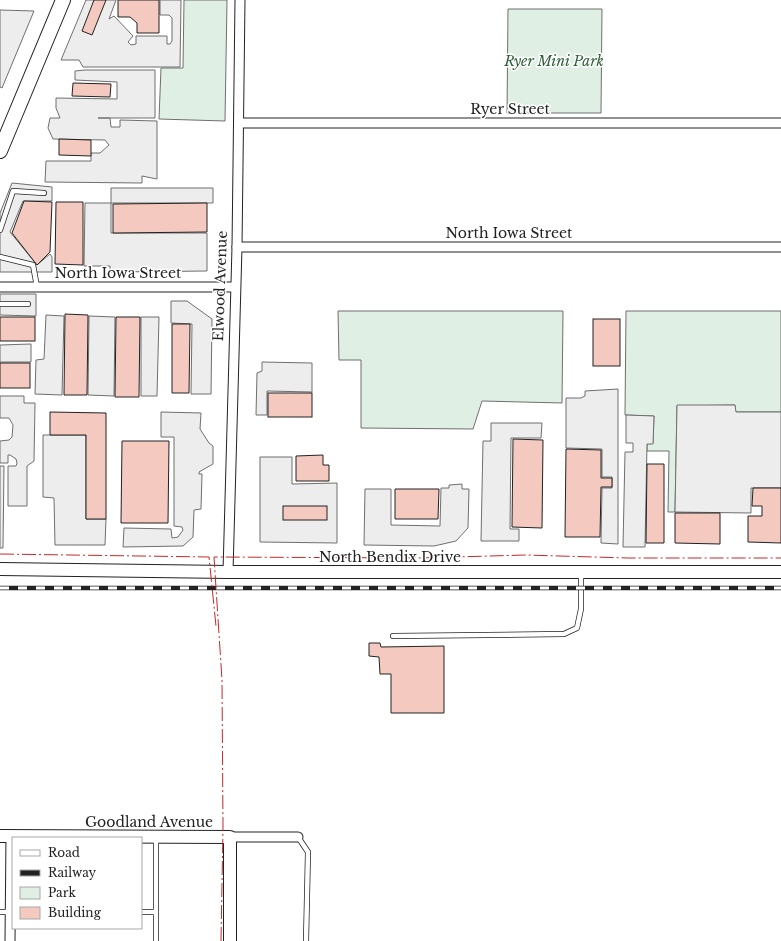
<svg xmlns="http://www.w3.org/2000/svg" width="781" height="941" font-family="'Libre Baskerville',serif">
  <rect width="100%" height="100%" fill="#fff"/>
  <!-- green -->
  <g fill="#e0efe3" stroke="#6f6f6f">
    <path d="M184,0H227L225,121L159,119L161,68H183Z"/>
    <path d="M508,9H602L601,113H507Z"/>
    <path d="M338,311H563L562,403L482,401L473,429L361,428V360H339Z"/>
    <path d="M626,311H781V412H735V405L677,406L675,512H668L669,451H647V444L653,443L654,416L625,415Z"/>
  </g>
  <!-- parking -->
  <g fill="#ededed" stroke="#6f6f6f">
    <path d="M86,0H116L109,19L114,16L133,36L128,42L131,45L136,44V36H167V44H170L172,41V18L169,15H160V0H181L180,67H83L79,60H61Z"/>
    <path d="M0,10L34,11L2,88L0,87Z"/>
    <path d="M85,70H155V118H98H110L111,127H120V120L157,121V179L142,176V183L45,182L46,161H91V153H100L109,145L105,140L53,139L48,128L50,118H60L56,108V98L117,99V82L75,80V71Z"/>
    <path d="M12,183L52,187V201H23L10,232L37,265L50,254L52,257V272H0V213Z"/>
    <path d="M111,188H213V203H111V233H207V271L110,272V266H84L85,203H111Z"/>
    <path d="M0,294H36V316L0,315Z"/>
    <path d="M171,301H187L212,319L211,394H191L192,324L171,323Z"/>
    <path d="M46,315L64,316L62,395L35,394L36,360L44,359Z"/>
    <path d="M89,316L115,317L114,396L88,395Z"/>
    <path d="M141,317H159L157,396H141Z"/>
    <path d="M31,344V362H0V345Z"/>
    <path d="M262,362L312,363V392L267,391V415H256L257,373L262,371Z"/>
    <path d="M618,389V544L601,543L602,488H612V477H602V449L566,448V398H581L585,396V391Z"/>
    <path d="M0,396H24V403H35L34,461L27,466V506H8V466H16L17,463L16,459L10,455H8V463H0V441L9,440L12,437L13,425L9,418H0Z"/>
    <path d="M677,405H735L736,412H781V488H751V513L675,512Z"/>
    <path d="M161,412L201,413L200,429L209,443L213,446V464L199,472V474H202L201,509L194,510L193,537L183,546L123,547L124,528L171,529L172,538L178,537L183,530L182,527L174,526V437H161Z"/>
    <path d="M626,415L654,416L653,444H647L645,547H623L625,452H633V443H626Z"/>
    <path d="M491,423H542L541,438H511L510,529H519V541H481L483,441H491Z"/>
    <path d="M43,435H86V519H106L105,545H55L54,498L43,497Z"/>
    <path d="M260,457H292V484L337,483V543L260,542Z"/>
    <path d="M0,466H4L3,548H0Z"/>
    <path d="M462,484V489H469L468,528L456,541L434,546L364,545L365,489H391V525L440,526L441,488H449V485Z"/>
  </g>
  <!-- building -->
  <g fill="#f3c9c0" stroke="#222">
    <path d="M94,0H106L92,35L82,31Z"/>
    <path d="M118,0H159V33H137V23L130,17H118Z"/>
    <path d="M73,83L111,84L110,97L72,96Z"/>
    <path d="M59,139L91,140V156L59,155Z"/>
    <path d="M24,201L52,202L50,252L37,265L12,233Z"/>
    <path d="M56,202H83V265L55,264Z"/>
    <path d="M207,203V232L113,233V204Z"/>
    <path d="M65,314L88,315L87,395H64Z"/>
    <rect x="0" y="317" width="35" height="24"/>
    <path d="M116,317H140L139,397H115Z"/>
    <rect x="593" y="319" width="27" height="47"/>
    <path d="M172,324H190L189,393H172Z"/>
    <rect x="0" y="363" width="30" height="25"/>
    <rect x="268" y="393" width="44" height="24"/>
    <path d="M50,412L106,413V519H86V435H50Z"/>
    <path d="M513,439L543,440L542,528L512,527Z"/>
    <path d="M122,441H169L168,523H121Z"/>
    <path d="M566,449L601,450V478H612V487H601L600,537H565Z"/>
    <path d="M323,455V465H329V481H296V456Z"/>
    <path d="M647,464H664V543H646Z"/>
    <path d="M753,488H781V543L748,542V516H762V506H752Z"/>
    <path d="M395,489H439L438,519H395Z"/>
    <rect x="283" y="506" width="44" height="14"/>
    <path d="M675,513H720V544L675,543Z"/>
    <path d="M369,643H380L381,647L444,646V713H391V674H380L379,657L369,656Z"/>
  </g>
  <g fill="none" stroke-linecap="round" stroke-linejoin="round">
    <!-- lane casing -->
    <g stroke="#222" stroke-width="6">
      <g id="lane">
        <path d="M0,230L13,191L44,193"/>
        <path d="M0,257L33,265L37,287"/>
        <path d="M0,304H28"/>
        <path d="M393,636L564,634L577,628L581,609V573"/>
        <path d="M298,837L308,852L306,941"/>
        <path d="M156,838V941"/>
        <path d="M0,912H10"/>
        <path d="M141,912H156"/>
      </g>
    </g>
    <!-- street casing -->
    <g stroke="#222" stroke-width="11">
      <g id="street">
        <path d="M239,123H781"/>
        <path d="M237,247H781"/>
        <path d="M0,287H235"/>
        <path d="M228,572L237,247L240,0"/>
        <path d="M230,837H298"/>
        <path d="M10,941L11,836"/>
      </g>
    </g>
    <!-- secondary casing -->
    <g stroke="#222" stroke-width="14">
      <g id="secondary">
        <path d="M0,569L228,572H781"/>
        <path d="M0,836L230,837V941"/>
      </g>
    </g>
    <!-- primary casing -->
    <g stroke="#222" stroke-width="16">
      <path id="primary" d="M0,151L63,0"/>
    </g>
    <!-- lane -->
    <use href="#lane" stroke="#fff" stroke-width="4.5"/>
    <!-- street -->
    <use href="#street" stroke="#fff" stroke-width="9"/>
    <!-- secondary -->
    <use href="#secondary" stroke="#fff" stroke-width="12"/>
    <!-- primary -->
    <use href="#primary" stroke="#fff" stroke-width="14"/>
    <!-- rail casing -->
    <g stroke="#222" stroke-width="4.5">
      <path id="rail" d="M0,588H781"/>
    </g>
    <!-- rail -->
    <use href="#rail" stroke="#fff" stroke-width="3" stroke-dasharray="9" stroke-linecap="butt"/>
    <!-- power -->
    <g stroke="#c62828" stroke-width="1" stroke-dasharray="14 3 2 3" stroke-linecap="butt">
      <path d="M0,554L209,557L216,626"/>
      <path d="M221,941L223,826L222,680L214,557L420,558L525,555L628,558H781"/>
    </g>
  </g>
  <g text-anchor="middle" stroke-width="3" stroke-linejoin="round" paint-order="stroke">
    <!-- park labels -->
    <g font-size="14" font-style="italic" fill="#2f5e38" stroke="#fff">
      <text x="554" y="66">Ryer Mini Park</text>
    </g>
    <!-- street labels -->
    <g font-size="14" fill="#222" stroke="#fff">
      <text x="510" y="114">Ryer Street</text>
      <text x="509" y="238">North Iowa Street</text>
      <text x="118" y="278">North Iowa Street</text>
      <text transform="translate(220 286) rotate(-88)" y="5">Elwood Avenue</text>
      <text x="390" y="562">North Bendix Drive</text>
      <text x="149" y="827">Goodland Avenue</text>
    </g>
  </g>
  <!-- legend -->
  <rect x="12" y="837" width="130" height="92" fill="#ffffff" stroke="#a7a7a7"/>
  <rect x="20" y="850" width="20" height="6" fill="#ffffff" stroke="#a7a7a7"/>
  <text x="48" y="857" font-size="12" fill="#222222">Road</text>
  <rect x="20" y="870" width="20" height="6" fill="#222222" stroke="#a7a7a7"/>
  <text x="48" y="877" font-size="12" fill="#222222">Railway</text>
  <rect x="20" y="887" width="20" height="12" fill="#e0efe3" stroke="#a7a7a7"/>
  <text x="48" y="897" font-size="12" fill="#222222">Park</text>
  <rect x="20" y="907" width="20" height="12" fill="#f3c9c0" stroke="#a7a7a7"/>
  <text x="48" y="917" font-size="12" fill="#222222">Building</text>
</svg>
